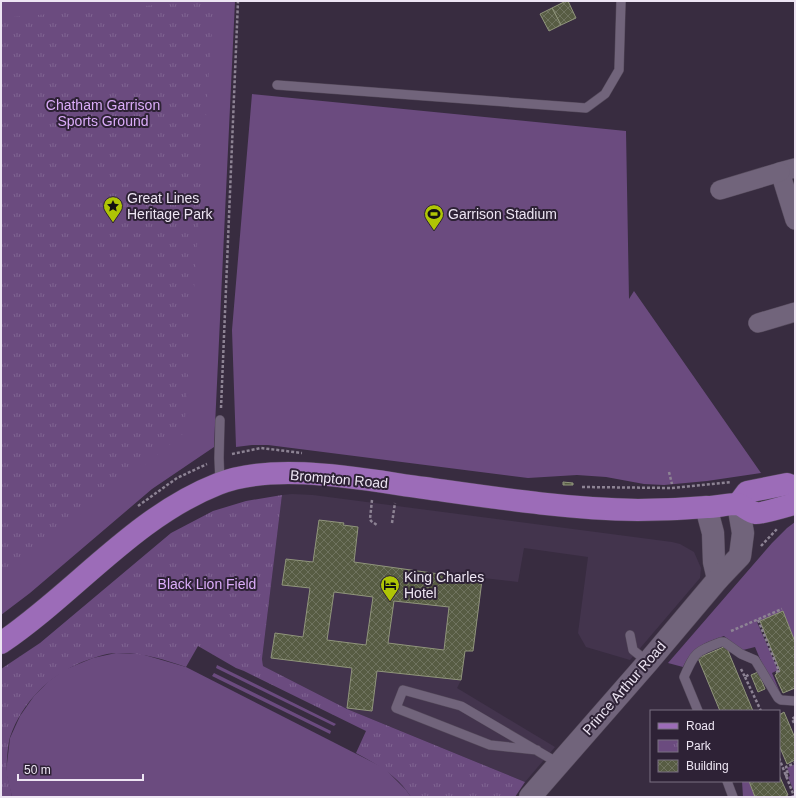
<svg xmlns="http://www.w3.org/2000/svg" width="796" height="798" font-family="Arial,sans-serif">
  <defs>
    <pattern id="park-tufts" width="24" height="20" patternUnits="userSpaceOnUse"><rect width="24" height="20" fill="#6b4b7f"/><path d="M3 7l-1-3M5 7V3M7 7l1-3M15 17l-1-3M17 17v-4M19 17l1-3" fill="none" stroke="#806592"/></pattern>
    <pattern id="building-cross-hatch" width="8" height="8" patternUnits="userSpaceOnUse"><rect width="8" height="8" fill="#575c43"/><path d="M0 0l8 8M0 8l8-8" fill="none" stroke="#6f735f"/></pattern>
  </defs>
  <rect width="100%" height="100%" fill="#382c40"/>
  <!-- built -->
  <path fill="#43344d" d="M292,494L313,495L672,542L680,544L694,552L701,568L700,578L630,660L586,647L578,633L588,557L524,548L518,582L483,578L473,651H465L461,680L457,688L555,747L525,782L347,709L263,666L262,659L282,495Z"/>
  <!-- grass -->
  <g fill="#6b4b7f">
    <path d="M1,1H235L214,447L152,489L30,593L1,615Z"/>
    <path d="M252,94L626,131L629,299L634,291L761,473L707,481L664,485L644,484L606,477L577,475L528,478L268,445H252L236,447L232,330Z"/>
    <path d="M795,522V642L783,611L757,622L778,670L772,673L781,695L763,666L755,647L743,650L731,642L724,636C704,643 693,647 683,667L668,663L772,543L787,528Z"/>
    <path d="M116,653L141,654L186,667L384,768L406,790L411,797H12L6,772L10,738L20,716L34,696L49,681L64,670L93,658Z"/>
    <path d="M217,665L336,724L334,726L216,668Z"/>
    <path d="M214,673L331,731L330,734L212,676Z"/>
    <path d="M795,764V797H788L795,794L788,777L790,776L787,768Z"/>
    <path d="M742,781H749L755,797H743Z"/>
  </g>
  <!-- park -->
  <g fill="url(#park-tufts)">
    <path d="M204,1H214L184,433L1,581V18Z"/>
    <path d="M282,495L262,659L263,666L347,709L525,782L515,797H411C397,775 378,765 356,753L366,731L244,671L236,668L198,646L186,667C163,659 141,652 117,653C106,653 93,658 82,662C48,677 23,701 10,737C8,744 6,765 7,773C8,781 11,789 12,797H1V669L40,643L171,533L213,511L246,501Z"/>
  </g>
  <!-- building -->
  <g fill="url(#building-cross-hatch)" stroke="#90957b" fill-rule="evenodd">
    <path d="M566,1H568L576,18L561,25L552,8Z"/>
    <path d="M552,8L561,25L549,31L540,14Z"/>
    <path d="M563,482L573,483V485H563Z"/>
    <path d="M319,520L344,523L343,525L358,527L354,562L482,580L473,651H465L461,680L377,671L372,711L347,708L352,668L271,658L275,633L303,637L310,588L282,585L286,559L313,562ZM334,592L373,597L366,645L327,640ZM394,601L449,607L444,650L388,643Z"/>
    <path d="M783,611L795,642V688L783,693L775,675L777,674L776,672L780,671L760,621Z"/>
    <path d="M726,646L753,711H720L698,658Z"/>
    <path d="M758,672L765,689L758,692L751,675Z"/>
    <path d="M784,712L795,738V760L787,764L779,745V715Z"/>
    <path d="M779,775L788,795L784,797H755L749,781H779Z"/>
  </g>
  <g fill="none" stroke-linecap="round" stroke-linejoin="round">
    <!-- lane casing -->
    <g stroke="#554a5b" stroke-width="10">
      <g id="lane">
        <path d="M277,85L586,108L605,94L619,70L621,1"/>
        <path d="M220,483L219,458L220,420"/>
        <path d="M630,635L633,650L648,662"/>
        <path d="M698,711L684,677C695,652 695,652 721,642H724L741,654L755,660L778,698L781,700L795,701"/>
        <path d="M537,750L490,745L396,708L403,690L461,706L558,763"/>
        <path d="M727,781L733,797"/>
      </g>
    </g>
    <!-- street casing -->
    <g stroke="#554a5b" stroke-width="20">
      <g id="street">
        <path d="M795,168L780,172L795,220"/>
        <path d="M720,190L780,172"/>
        <path d="M758,323L795,312"/>
      </g>
    </g>
    <!-- secondary casing -->
    <g stroke="#554a5b" stroke-width="23">
      <g id="secondary">
        <path d="M706,507L713,533L714,562L718,579"/>
        <path d="M530,797L648,662L718,579L740,556L743,533L738,504"/>
      </g>
    </g>
    <!-- primary casing -->
    <g stroke="#554a5b" stroke-width="23">
      <g id="primary">
        <path d="M738,504L747,492L787,484L795,487"/>
        <path d="M1,643C75,593 134,517 218,484C276,461 365,480 425,488C496,498 567,509 638,510C661,510 684,509 707,507C716,507 727,504 737,504C743,505 749,512 756,513C761,514 787,506 794,504L795,503"/>
      </g>
    </g>
    <!-- path -->
    <g stroke="#8d8394" stroke-width="2.5" stroke-dasharray="3 2" stroke-linecap="butt">
      <path d="M221,408L238,1"/>
      <path d="M232,454L261,448L302,453"/>
      <path d="M669,472L672,484"/>
      <path d="M582,487L672,488L731,482"/>
      <path d="M372,500L370,519L371,521L377,525"/>
      <path d="M138,506L177,478L207,464"/>
      <path d="M392,523L395,503"/>
      <path d="M761,546L777,529"/>
      <path d="M758,620L779,671L776,672"/>
      <path d="M731,631L782,609"/>
      <path d="M741,669L745,677L750,674"/>
      <path d="M745,677L761,711"/>
      <path d="M795,717L792,719L795,725"/>
      <path d="M779,758L794,796L792,797"/>
      <path d="M785,776L788,775L786,767L795,763"/>
    </g>
    <!-- lane -->
    <use href="#lane" stroke="#71647b" stroke-width="9"/>
    <!-- street -->
    <use href="#street" stroke="#71647b" stroke-width="19"/>
    <!-- secondary -->
    <use href="#secondary" stroke="#71647b" stroke-width="22"/>
    <!-- primary -->
    <use href="#primary" stroke="#9c6cb8" stroke-width="22"/>
  </g>
  <!-- icons -->
  <defs>
    <g id="sight-pin" transform="scale(1)"><path d="M0 17L-7.5 6A9.5 9.5 0 1 1 7.5 6Z" fill="#afc505" stroke="#2e2236"/><path d="M0-6L1.8-2.2L6-1.7L2.9 1.2L3.7 5.4L0 3.3L-3.7 5.4L-2.9 1.2L-6-1.7L-1.8-2.2Z" fill="#111"/></g>
    <g id="stadium-pin" transform="scale(1)"><path d="M0 17L-7.5 6A9.5 9.5 0 1 1 7.5 6Z" fill="#afc505" stroke="#2e2236"/><path d="M0-5a6.5 5 0 1 0 0 10a6.5 5 0 1 0 0-10ZM-3.5-1.8h7v3.6h-7Z" fill="#111"/></g>
    <g id="hotel-pin" transform="scale(1)"><path d="M0 17L-7.5 6A9.5 9.5 0 1 1 7.5 6Z" fill="#afc505" stroke="#2e2236"/><path d="M-6-4.5h1.5V1H6V5H4.5V3h-9V5H-6ZM-4 0a1.8 1.8 0 1 1 3.6 0ZM.5 0V-2.5h3Q6-2.5 6 0Z" fill="#111"/></g>
  </defs>
  <g fill-rule="evenodd">
    <use href="#sight-pin" x="113" y="206"/>
    <use href="#stadium-pin" x="434" y="214"/>
    <use href="#hotel-pin" x="390" y="585"/>
  </g>
  <g text-anchor="middle" stroke-width="4" stroke-linejoin="round" paint-order="stroke">
    <!-- park labels -->
    <g font-size="14" fill="#dcadfa" stroke="#2e2236">
      <text x="103" y="110">Chatham Garrison<tspan x="103" dy="16">Sports Ground</tspan></text>
      <text x="207" y="589">Black Lion Field</text>
    </g>
    <!-- poi labels -->
    <g font-size="14" fill="#ede5f3" stroke="#2e2236" text-anchor="start">
      <text x="127" y="203">Great Lines<tspan x="127" dy="16">Heritage Park</tspan></text>
      <text x="448" y="219">Garrison Stadium</text>
      <text x="404" y="582">King Charles<tspan x="404" dy="16">Hotel</tspan></text>
    </g>
    <!-- street labels -->
    <g font-size="14" fill="#ede5f3" stroke="#2e2236">
      <text transform="translate(339 479) rotate(5)" y="5">Brompton Road</text>
      <text transform="translate(624 688) rotate(-49)" y="5">Prince Arthur Road</text>
    </g>
  </g>
  <!-- border -->
  <rect width="796" height="798" fill="none" stroke="#ede5f3" stroke-width="4"/>
  <!-- legend -->
  <rect x="650" y="710" width="130" height="72" fill="#2e2236" stroke="#7a7082"/>
  <rect x="658" y="723" width="20" height="6" fill="#9c6cb8" stroke="#7a7082"/>
  <text x="686" y="730" font-size="12" fill="#ede5f3">Road</text>
  <rect x="658" y="740" width="20" height="12" fill="url(#park-tufts)" stroke="#7a7082"/>
  <text x="686" y="750" font-size="12" fill="#ede5f3">Park</text>
  <rect x="658" y="760" width="20" height="12" fill="url(#building-cross-hatch)" stroke="#7a7082"/>
  <text x="686" y="770" font-size="12" fill="#ede5f3">Building</text>
  <!-- scale -->
  <path d="M18 774v6h125v-6" fill="none" stroke="#ede5f3" stroke-width="2"/>
  <text x="24" y="774" font-size="12" fill="#ede5f3" stroke="#2e2236" stroke-width="3" paint-order="stroke">50 m</text>
</svg>
